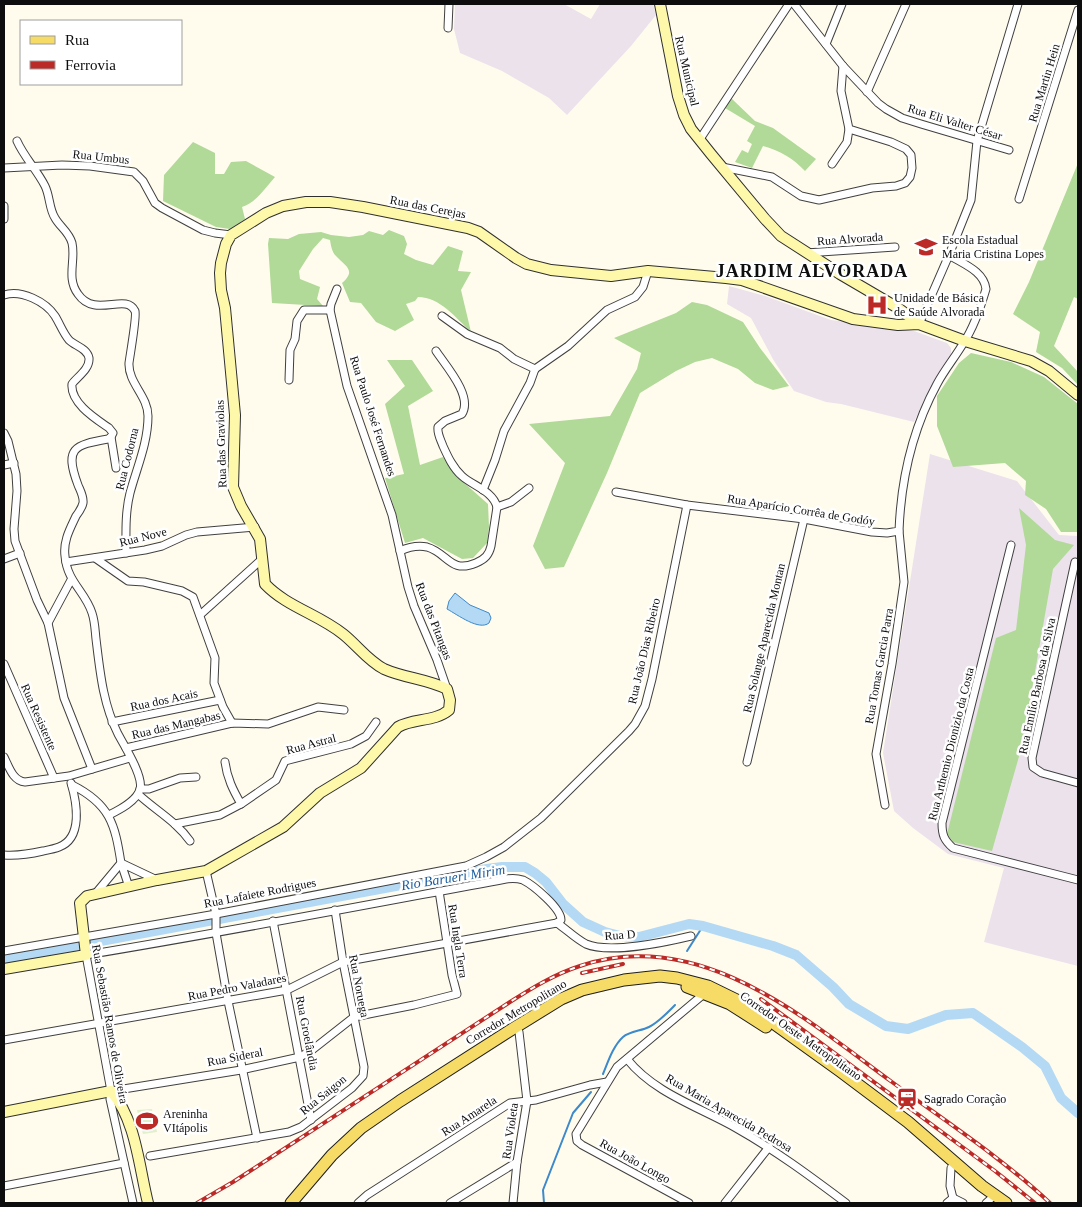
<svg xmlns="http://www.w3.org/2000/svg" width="1082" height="1207" font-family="'Times New Roman',serif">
  <rect width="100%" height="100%" fill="#fffcee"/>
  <!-- industrial -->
  <g fill="#ece2ec">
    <path d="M455,4H564L591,19L600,4H653L656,15L631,46L567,115L549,98L502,71L460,53L454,29Z"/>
    <path d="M729,286L765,296L831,320L914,331L947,343L951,348V356L936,377L914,422L841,404L826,402L794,391L774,361L751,318L727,304Z"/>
    <path d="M930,454L1017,481L1059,535L1078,536V966L984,942L1004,868L948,854L913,828L894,811L883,753Z"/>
  </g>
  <!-- forest -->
  <g fill="#b1d998">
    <path d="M731,98L755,121L773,128L816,159L805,171C794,159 779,150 763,146L752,168L735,162L742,150L748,153L752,144L747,141L755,126L725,108Z"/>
    <path d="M193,142L215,153V174H224L231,162L246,161L275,177C265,188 256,203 242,207L245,219L230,229L216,227L163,201L164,175Z"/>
    <path d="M1078,163V299L1074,297L1054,346L1078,372V385L1062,368L1036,352L1040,332L1013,314L1029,282Z"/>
    <path d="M389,230L404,236L407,244L404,254L416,260L433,265L448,246L463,251L458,271L471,272L461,290L471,332C456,318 440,297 418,297L415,301L406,304L414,320L395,331L376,322L361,303L350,302L342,283C357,270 345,266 336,256C332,252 331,246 330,240L323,238L313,249L299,271L300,279L320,287L317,299L323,306L272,303L268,244L269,238L288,239L299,234L321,232L331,235L349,237L363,235L369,231L383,235Z"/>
    <path d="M692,302L707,305L743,322L760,348L789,386L773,390L755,383L738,369L712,358L695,362L676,371L640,393L607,473L564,567L545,569L533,546L565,463L529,424L610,416L637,369L641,353L614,338L676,313Z"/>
    <path d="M971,353L1011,362L1044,377L1078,404V532H1061L1046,509L1025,495L1026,481L1005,463L953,467L937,426V396L959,363Z"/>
    <path d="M387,360H412L433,391L408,406L420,465L443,457L462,481L488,504L489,527L487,543L473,558L462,559L423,538L405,543L385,478L404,474L385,404L405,386Z"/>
    <path d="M1019,508L1055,540L1074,545L1053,569L1022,746L992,851L953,842L947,834L996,638L1016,630L1026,545Z"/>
  </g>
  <!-- pitch -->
  <path fill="#e0f0ca" d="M152,1109L157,1132L143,1134L137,1110Z"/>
  <!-- water -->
  <path fill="#b4d9f5" stroke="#3c89cb" d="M455,593L470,605L489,613L491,618L489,623C479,631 458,615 447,609L449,601Z"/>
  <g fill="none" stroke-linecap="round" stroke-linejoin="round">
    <!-- stream -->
    <g stroke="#3c89cb" stroke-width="2">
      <path d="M687,951L703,926"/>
      <path d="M603,1074C608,1062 613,1046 623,1037C630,1031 641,1031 649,1027C659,1022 667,1013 675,1005"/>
      <path d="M544,1203L543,1190L573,1113L591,1092"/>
    </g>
    <!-- river -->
    <path stroke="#b4d9f5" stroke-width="10" d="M4,959L487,869L502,867H525L535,873L546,882L563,904L583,922L605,932L620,936L639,937L689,924L703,926L773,946L796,955L833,987L849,1004L886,1026L908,1029L946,1015L973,1013L1022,1047L1045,1066L1061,1098L1078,1113"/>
    <!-- minor casing -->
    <g stroke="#404040" stroke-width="9">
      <g id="minor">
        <path d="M794,4L843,66L878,103L886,109L902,118L921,124L1009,150"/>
        <path d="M448,28L449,4"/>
        <path d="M826,44L842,4"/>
        <path d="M867,92L906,4"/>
        <path d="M700,139L789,4"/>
        <path d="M17,141C24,157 37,170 45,186C50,196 49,209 55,218C60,227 69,232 72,243C76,260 66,278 78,294C95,319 126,292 135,311C137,316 130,355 129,363C128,383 148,396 148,416C148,443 137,467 130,493C125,513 126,533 126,553"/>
        <path d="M832,164L847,142L849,129"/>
        <path d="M722,167L772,177L801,196L819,200L872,188L896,186L905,183L910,177L912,168L911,155L906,149L891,142L849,129L841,91L843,66"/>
        <path d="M4,168L62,165L90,166L134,172L143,181L155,203L162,208L203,230L215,233L231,235"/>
        <path d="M1019,199L1078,10"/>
        <path d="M4,206V219"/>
        <path d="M806,253L895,247"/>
        <path d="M337,289L331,304L330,310L347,386L392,515L408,587L414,606L437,660L447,689"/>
        <path d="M4,295C21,289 46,302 55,316C60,324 63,333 69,340C75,346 87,348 89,358C90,369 77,377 72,384C70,403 96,419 109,428L113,433L111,437L108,439C74,445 64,448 78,485C80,490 84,497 83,503C82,508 79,512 76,516C70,529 63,541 65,556C67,582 85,591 92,613C95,622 95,630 96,639C100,672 103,704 118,734C124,745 144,777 140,789C137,801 119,810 109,815"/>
        <path d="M442,316L467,334L500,348L514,359L535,369"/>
        <path d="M919,324L949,255L971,200L977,141L1018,4"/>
        <path d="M535,369L568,346L607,310L635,297L643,287L648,271"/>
        <path d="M289,380L290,350L295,339L297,321L304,310H330"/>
        <path d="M4,433L8,441L16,474L17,491L14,529L15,541L37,600L48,623L64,698L92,769"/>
        <path d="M111,437L116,468"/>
        <path d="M4,465L14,463"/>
        <path d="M483,490L495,460L504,431L530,383L535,369"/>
        <path d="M616,492L687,505L804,519L872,532L887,533L899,531C901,479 912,430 937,384C945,369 956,356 964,342C974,327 981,306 986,289C984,271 963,264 949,255"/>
        <path d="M497,507L511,502L529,488"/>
        <path d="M1011,545L942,823C942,835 944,840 953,848L1078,880"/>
        <path d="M400,551C409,547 417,545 427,547C448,553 450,574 476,563C485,559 489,555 491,546L497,507C493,491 473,486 462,476C453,468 448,457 443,446C441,440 437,434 438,427L445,421L462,414C473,396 446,366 436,351"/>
        <path d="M95,558L128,581L144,582L182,591L193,597L215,658L214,683L223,707L232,723"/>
        <path d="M4,559L20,553"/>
        <path d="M66,562L145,550L162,546L186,535L197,532L255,527"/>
        <path d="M1075,562L1032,758L1033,767L1042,773L1078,783"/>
        <path d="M200,615L261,560"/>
        <path d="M48,623L71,580"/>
        <path d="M4,664L54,778"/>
        <path d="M112,722L220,700"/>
        <path d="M126,748L232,723L268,724L318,707L344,710"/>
        <path d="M4,757C9,767 13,781 25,782L69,776L130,758"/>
        <path d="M225,762C227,778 233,790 241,804"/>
        <path d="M747,762L804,519"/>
        <path d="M72,785C110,804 115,824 121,863L96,893"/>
        <path d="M140,789H149L180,778L196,777"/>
        <path d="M138,794C155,810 176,821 190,841"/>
        <path d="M885,805L876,754L892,664L904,582L899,531"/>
        <path d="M175,824L220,815L241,804L276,780L285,761L351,744L366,736L376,722"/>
        <path d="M4,855C17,856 30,854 43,851C48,850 54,849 59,847C83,838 77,803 71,783"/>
        <path d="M206,871L216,914V933L228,1001L257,1138"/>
        <path d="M129,887L121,863L157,880"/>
        <path d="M273,921L311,1120"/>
        <path d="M557,923C566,929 576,939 586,944C609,954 666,942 691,936"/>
        <path d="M4,951L216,914L466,866L486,857L504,847L541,818L629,731L635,724L645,706L652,679L687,505"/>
        <path d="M4,1040L287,990L343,962L557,923"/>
        <path d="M627,1059C654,1093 699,1107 736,1128C775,1150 810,1176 846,1203"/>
        <path d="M111,1091L241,1070L300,1057L312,1050L354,1017L414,1005L457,994L452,975L439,891"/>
        <path d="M150,1156L289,1132L301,1127L352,1088L363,1076L364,1067L343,962L335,910"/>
        <path d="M951,1168L950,1186L953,1198"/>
        <path d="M4,1186L124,1163"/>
        <path d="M953,1198L963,1203"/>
        <path d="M133,1203L110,1099L111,1091L86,955C226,932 366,905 506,879C512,878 517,878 523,880C533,885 561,908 561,920L557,923"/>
        <path d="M358,1203L367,1195L510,1103L536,1100L590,1085L607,1082"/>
        <path d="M450,1203L517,1162"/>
        <path d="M513,1203L517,1162L527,1101L519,1032"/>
        <path d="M689,1203L582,1145L577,1141L576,1134L617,1067L705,993"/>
        <path d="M725,1203L769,1147"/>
        <path d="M947,1203L953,1198"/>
        <path d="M986,1203L995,1195"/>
      </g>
    </g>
    <!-- secondary casing -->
    <g stroke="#2f2f2f" stroke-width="12">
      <g id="secondary">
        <path d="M660,4L678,96L684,115L691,129L711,154L765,219L781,236L840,274L898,308L919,324"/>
        <path d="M4,969L86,955L80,903L87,896L157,880L206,871L283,827L320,793L361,768L398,727C413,718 435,722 449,710L450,700L447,689C427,679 404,678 384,669C368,661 357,645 343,634C318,614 287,607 265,584L260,539L241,506L233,487L235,415L225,308L221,290L220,273L221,263L226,244L231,235L266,213L283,206L306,202H330L363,207L468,228L479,232L516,258L527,264L551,270L611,276L648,271L726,278L742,280L853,319L898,325L919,324L965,341L1031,361L1049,371L1078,395"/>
        <path d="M4,1112L111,1091C136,1120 139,1167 148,1203"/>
      </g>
    </g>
    <!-- primary casing -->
    <g stroke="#1e1e1e" stroke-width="13">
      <g id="primary">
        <path d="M687,987L730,1004L766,1027"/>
        <path d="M291,1203L332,1155L361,1128L400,1101L514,1028L561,999L582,990L624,980L660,976L677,978L708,986L751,1007L840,1071L908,1122L982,1186L1006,1203"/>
      </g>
    </g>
    <!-- minor -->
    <use href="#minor" stroke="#fff" stroke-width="7"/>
    <!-- secondary -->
    <use href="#secondary" stroke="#fef9aa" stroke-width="10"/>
    <!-- primary -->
    <use href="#primary" stroke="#f6dc67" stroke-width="11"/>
    <!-- rail casing -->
    <g stroke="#bc2a27" stroke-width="4">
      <g id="rail">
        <path d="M582,973L623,964"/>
        <path d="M761,999L995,1171L1035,1203"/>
        <path d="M197,1203L233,1182L510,1002C532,988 555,974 580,966C699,926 803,1017 892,1082C945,1121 1002,1158 1050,1203"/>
      </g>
    </g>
    <!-- rail -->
    <use href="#rail" stroke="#fff" stroke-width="2" stroke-dasharray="5.5" stroke-linecap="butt"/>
  </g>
  <!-- icons -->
  <defs>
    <g id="school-bare" transform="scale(1.725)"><path d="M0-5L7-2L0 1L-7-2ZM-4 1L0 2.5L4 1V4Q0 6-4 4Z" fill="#bc2a27" stroke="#fff" stroke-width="2.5" paint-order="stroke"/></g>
    <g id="hospital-bare" transform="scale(1.725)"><path d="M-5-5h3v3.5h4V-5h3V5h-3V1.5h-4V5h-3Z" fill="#bc2a27" stroke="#fff" stroke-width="2.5" paint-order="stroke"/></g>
    <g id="station-bare" transform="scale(1.725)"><path d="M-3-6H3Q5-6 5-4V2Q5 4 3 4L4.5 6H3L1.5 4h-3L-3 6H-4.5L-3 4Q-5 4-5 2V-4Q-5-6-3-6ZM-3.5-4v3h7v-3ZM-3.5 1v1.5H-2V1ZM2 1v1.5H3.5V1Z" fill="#bc2a27" stroke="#fff" stroke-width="2.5" paint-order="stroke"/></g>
    <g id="stadium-bare" transform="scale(1.725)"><path d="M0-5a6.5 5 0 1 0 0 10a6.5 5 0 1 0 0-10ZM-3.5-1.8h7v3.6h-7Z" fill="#bc2a27" stroke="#fff" stroke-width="2.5" paint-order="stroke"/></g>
  </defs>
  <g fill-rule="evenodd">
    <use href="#school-bare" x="926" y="247"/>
    <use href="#hospital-bare" x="877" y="305"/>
    <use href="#station-bare" x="907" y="1099"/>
    <use href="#stadium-bare" x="147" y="1121"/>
  </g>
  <g text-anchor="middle" stroke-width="5" stroke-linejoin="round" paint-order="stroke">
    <!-- street labels -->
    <g font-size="12" fill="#0d0d0d" stroke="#fff">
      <text transform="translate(687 71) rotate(77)" y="4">Rua Municipal</text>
      <text transform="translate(1044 83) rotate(-73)" y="4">Rua Martin Hein</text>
      <text transform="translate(955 122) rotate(17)" y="4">Rua Eli Valter César</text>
      <text transform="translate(101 157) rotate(6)" y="4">Rua Umbus</text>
      <text transform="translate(428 207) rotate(11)" y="4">Rua das Cerejas</text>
      <text transform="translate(850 239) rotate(-4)" y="4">Rua Alvorada</text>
      <text transform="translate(373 416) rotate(72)" y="4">Rua Paulo José Fernandes</text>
      <text transform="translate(221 444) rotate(-92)" y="4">Rua das Graviolas</text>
      <text transform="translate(127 459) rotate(-76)" y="4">Rua Codorna</text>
      <text transform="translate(801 510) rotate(9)" y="4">Rua Aparício Corrêa de Godóy</text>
      <text transform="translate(143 537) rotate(-14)" y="4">Rua Nove</text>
      <text transform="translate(434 621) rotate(69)" y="4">Rua das Pitangas</text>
      <text transform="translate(764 638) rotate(-77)" y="4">Rua Solange Aparecida Montan</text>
      <text transform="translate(644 651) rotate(-77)" y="4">Rua João Dias Ribeiro</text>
      <text transform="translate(879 666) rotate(-80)" y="4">Rua Tomas Garcia Parra</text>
      <text transform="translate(1037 686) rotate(-78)" y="4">Rua Emílio Barbosa da Silva</text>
      <text transform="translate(164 700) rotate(-12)" y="4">Rua dos Acais</text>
      <text transform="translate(39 717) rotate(66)" y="4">Rua Resistente</text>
      <text transform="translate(176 725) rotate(-13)" y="4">Rua das Mangabas</text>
      <text transform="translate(311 744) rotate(-15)" y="4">Rua Astral</text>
      <text transform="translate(951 744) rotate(-76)" y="4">Rua Arthemio Dionizio da Costa</text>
      <text transform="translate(260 893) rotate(-11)" y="4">Rua Lafaiete Rodrigues</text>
      <text transform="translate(620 935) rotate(-4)" y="4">Rua D</text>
      <text transform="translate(458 941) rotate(81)" y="4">Rua Ingla Terra</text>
      <text transform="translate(359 986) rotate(79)" y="4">Rua Noruega</text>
      <text transform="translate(237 987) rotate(-11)" y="4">Rua Pedro Valadares</text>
      <text transform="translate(516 1012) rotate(-31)" y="4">Corredor Metropolitano</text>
      <text transform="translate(110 1024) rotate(80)" y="4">Rua Sebastião Ramos de Oliveira</text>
      <text transform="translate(307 1033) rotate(79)" y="4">Rua Groelândia</text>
      <text transform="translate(801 1036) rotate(35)" y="4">Corredor Oeste Metropolitano</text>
      <text transform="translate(235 1057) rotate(-11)" y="4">Rua Sideral</text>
      <text transform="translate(323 1095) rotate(-39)" y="4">Rua Saigon</text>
      <text transform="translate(729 1113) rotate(30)" y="4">Rua Maria Aparecida Pedrosa</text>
      <text transform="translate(469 1116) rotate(-33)" y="4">Rua Amarela</text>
      <text transform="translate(510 1131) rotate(-82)" y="4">Rua Violeta</text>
      <text transform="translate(635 1161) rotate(29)" y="4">Rua João Longo</text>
    </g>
    <!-- poi labels -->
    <g font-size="12" fill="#0d0d0d" stroke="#fff" text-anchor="start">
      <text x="942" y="244">Escola Estadual<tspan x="942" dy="14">Maria Cristina Lopes</tspan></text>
      <text x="894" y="302">Unidade de Básica<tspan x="894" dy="14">de Saúde Alvorada</tspan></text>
      <text x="924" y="1103">Sagrado Coração</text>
      <text x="163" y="1118">Areninha<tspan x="163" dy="14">VItápolis</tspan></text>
    </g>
    <!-- water labels -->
    <g font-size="14" font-style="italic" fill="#185b9d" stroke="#fff">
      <text transform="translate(453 877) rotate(-9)" y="5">Rio Barueri Mirim</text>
    </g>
    <!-- district labels -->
    <g font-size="18" font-weight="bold" letter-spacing="1" fill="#0d0d0d" stroke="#fff">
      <text x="812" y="277">JARDIM ALVORADA</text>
    </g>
  </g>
  <!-- border -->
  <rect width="1082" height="1207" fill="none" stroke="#0d0d0d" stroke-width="10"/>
  <!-- legend -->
  <rect x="20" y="20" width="162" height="65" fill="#ffffff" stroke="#9e9e9e"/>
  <rect x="30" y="36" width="25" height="8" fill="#f6dc67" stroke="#9e9e9e"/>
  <text x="65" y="45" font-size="15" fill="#0d0d0d">Rua</text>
  <rect x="30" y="61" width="25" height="8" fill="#bc2a27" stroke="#9e9e9e"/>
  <text x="65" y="70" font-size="15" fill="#0d0d0d">Ferrovia</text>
</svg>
